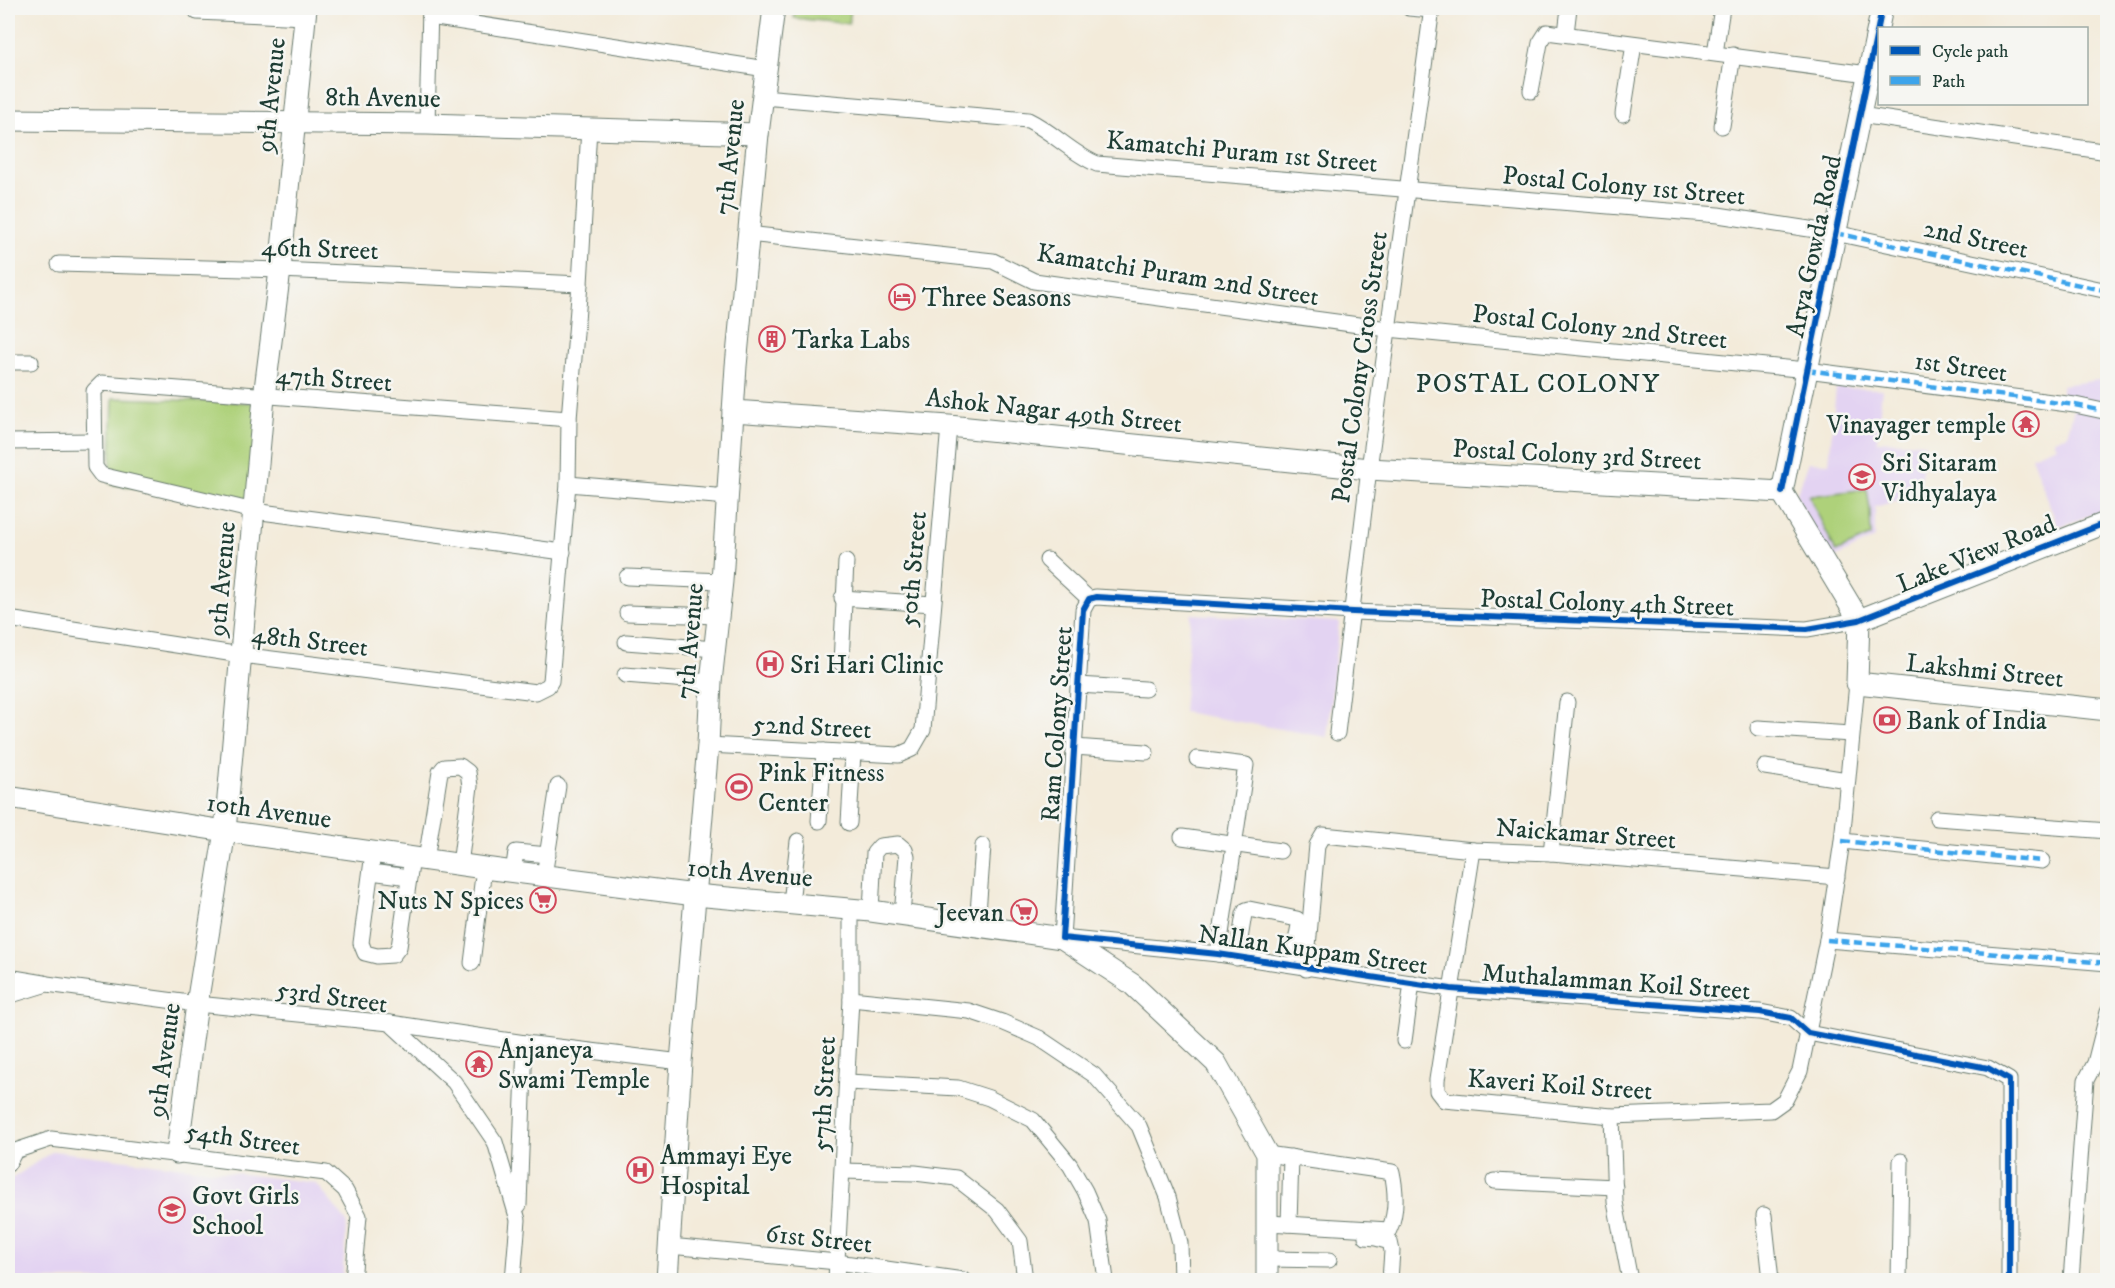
<svg xmlns="http://www.w3.org/2000/svg" width="2115" height="1288" font-family="'IM FELL DW Pica',serif">
  <rect width="100%" height="100%" fill="#f6f6f2"/>
  <filter id="ink" filterUnits="userSpaceOnUse"><feTurbulence type="fractalNoise" baseFrequency=".0167" numOctaves="2"/><feDisplacementMap in="SourceGraphic" scale="12" xChannelSelector="R" yChannelSelector="G"/><feConvolveMatrix kernelMatrix="1 2 1 2 8 2 1 2 1" color-interpolation-filters="sRGB"/></filter>
  <filter id="wash" filterUnits="userSpaceOnUse"><feTurbulence type="fractalNoise" baseFrequency=".008" numOctaves="4" result="noise"/><feDisplacementMap in="SourceGraphic" scale="24" xChannelSelector="R" yChannelSelector="G"/><feGaussianBlur stdDeviation="1.35" result="paint"/><feColorMatrix in="noise" values="0 0 0 0 0 0 0 0 0 0 0 0 0 0 0 0 0 1.4 0 .05"/><feComposite in="paint" operator="in"/></filter>
  <g filter="url(#wash)">
    <rect width="100%" height="100%" fill="#f3ebda"/>
    <!-- built -->
    <g fill="#e3d3f2">
      <path d="M2107,379V405L2062,395V385Z"/>
      <path d="M1836,388L1882,389L1877,441L1925,443L1919,495L1875,507V538L1829,561L1798,499L1797,492L1809,462L1829,463Z"/>
      <path d="M2075,405L2107,413V509L2058,527L2031,456L2057,446L2054,440L2067,435Z"/>
      <path d="M1191,614L1339,622L1327,737L1183,712Z"/>
      <path d="M53,1151L316,1183L347,1222L342,1280H8V1197L10,1180Z"/>
    </g>
    <!-- green -->
    <g fill="#aed17a" stroke="#668757" stroke-width="1.5">
      <path d="M795,8H851L849,24L794,18Z"/>
      <path d="M113,398L264,403L253,504L110,484Z"/>
      <path d="M1867,489L1870,510L1871,536L1836,552L1809,496Z"/>
    </g>
  </g>
  <g filter="url(#ink)">
    <g fill="none" stroke-linecap="round" stroke-linejoin="round">
      <!-- street casing -->
      <g stroke="#697a6e" stroke-width="17">
        <g id="street">
          <path d="M201,8L197,12L305,17"/>
          <path d="M1409,8L1432,10"/>
          <path d="M430,17L766,69"/>
          <path d="M1566,33L1569,8"/>
          <path d="M1715,53L1722,8"/>
          <path d="M1531,91L1540,43L1547,32L1868,74"/>
          <path d="M763,97L1028,120C1053,132 1071,153 1097,164L1718,215L1835,233L2108,291"/>
          <path d="M1623,114L1634,44"/>
          <path d="M1860,115L2108,152"/>
          <path d="M427,124L430,8"/>
          <path d="M1722,126L1733,55"/>
          <path d="M748,234L993,261L1034,281L1388,329L1807,370L2075,405L2108,412"/>
          <path d="M59,264L280,270L580,284"/>
          <path d="M8,362H31"/>
          <path d="M8,442L93,441"/>
          <path d="M568,484L728,497"/>
          <path d="M563,552L254,511L101,475L95,467L94,391L102,383L569,419"/>
          <path d="M1047,560L1089,599"/>
          <path d="M627,577L722,581"/>
          <path d="M842,598L933,604"/>
          <path d="M627,613L718,616"/>
          <path d="M8,619L241,655L536,692L548,686L551,681L568,484L569,419L580,284L589,128"/>
          <path d="M1859,620L1807,629L1353,612L1096,597L1089,599L1083,610L1062,938L1218,954L1451,989L1760,1012L1791,1018L1808,1033L1988,1068L2009,1080V1280"/>
          <path d="M626,642L715,649"/>
          <path d="M841,663L846,562"/>
          <path d="M625,675L711,682"/>
          <path d="M1078,685L1145,689"/>
          <path d="M1758,728L1851,734"/>
          <path d="M1337,733L1369,469L1432,8"/>
          <path d="M708,745L899,755L912,749L923,730L949,426"/>
          <path d="M1074,747L1146,752"/>
          <path d="M1197,759L1246,765L1218,954"/>
          <path d="M1765,767L1847,780"/>
          <path d="M1937,818L2108,831"/>
          <path d="M819,821L824,751"/>
          <path d="M849,823L853,753"/>
          <path d="M1182,837L1280,851"/>
          <path d="M1842,841L2042,861"/>
          <path d="M1473,850L1437,1080V1091L1444,1100L1612,1116L1771,1110L1785,1100L1800,1071L1827,940L1842,841L1857,683"/>
          <path d="M373,853L361,943L365,953L377,956L393,955L399,947L412,858"/>
          <path d="M1551,853L1567,702"/>
          <path d="M426,860L440,772L444,767L460,766L468,772L470,786L460,865"/>
          <path d="M371,872L409,877"/>
          <path d="M513,872L516,852L548,855"/>
          <path d="M544,876L558,786"/>
          <path d="M791,903L798,841"/>
          <path d="M871,911L874,853L880,846L898,844L905,850L907,856L902,915"/>
          <path d="M977,926L983,846"/>
          <path d="M1827,940L2108,963"/>
          <path d="M1237,958L1244,914L1246,910L1249,909L1297,919L1299,925L1294,952L1298,955L1307,956"/>
          <path d="M472,963L484,868"/>
          <path d="M1306,969L1317,845L1323,835L1473,850L1551,853L1837,877"/>
          <path d="M8,977L44,983"/>
          <path d="M8,996L47,984L197,1004L390,1023L454,1082L495,1142L518,1220L513,1280"/>
          <path d="M851,999L969,1011L1002,1022L1039,1038L1094,1075L1139,1126L1168,1197L1180,1243L1181,1280"/>
          <path d="M390,1023L525,1043L519,1205"/>
          <path d="M1404,1041L1412,983"/>
          <path d="M525,1043L681,1062"/>
          <path d="M848,1082L958,1088L989,1098L1033,1120L1070,1165L1085,1191L1098,1221L1106,1280"/>
          <path d="M1612,1116L1615,1202L1630,1280"/>
          <path d="M1267,1154L1392,1172C1396,1191 1397,1213 1389,1230L1268,1223"/>
          <path d="M8,1164L15,1151L51,1139L326,1173L345,1190L359,1216L353,1280"/>
          <path d="M843,1171L915,1173L956,1178L997,1210L1020,1241L1025,1280"/>
          <path d="M1494,1181L1615,1187"/>
          <path d="M1764,1215L1771,1280"/>
          <path d="M1289,1224L1291,1157"/>
          <path d="M1366,1237L1376,1238L1390,1242L1392,1251L1390,1280"/>
          <path d="M670,1246L837,1262L963,1280"/>
          <path d="M1268,1259L1329,1260"/>
          <path d="M836,1280L851,999V909"/>
          <path d="M1899,1280L1901,1161"/>
          <path d="M2071,1280L2086,1080L2095,1063L2108,1012"/>
        </g>
      </g>
      <!-- secondary casing -->
      <g stroke="#697a6e" stroke-width="23">
        <g id="secondary">
          <path d="M8,120L427,124L758,134"/>
          <path d="M733,411L949,426L1369,469L1782,492"/>
          <path d="M1782,492L1882,8"/>
          <path d="M1782,492L1859,620L1857,683L2108,710"/>
          <path d="M1859,620L2108,522"/>
          <path d="M8,797L225,831L484,868L695,895L871,911L1062,938L1132,984L1216,1063L1267,1154V1280"/>
          <path d="M177,1153L197,1004L225,831L264,397L280,270L306,8"/>
          <path d="M667,1280L681,1062L708,745L711,682L722,581L736,366L758,134L774,8"/>
        </g>
      </g>
      <!-- street -->
      <use href="#street" stroke="#fff" stroke-width="15"/>
      <!-- secondary -->
      <use href="#secondary" stroke="#fff" stroke-width="21"/>
      <!-- quiet -->
      <g stroke="#3da4eb" stroke-width="4.5" stroke-dasharray="9 4.5" stroke-linecap="butt">
        <path d="M1835,233L2108,291"/>
        <path d="M1807,370L2075,405L2108,412"/>
        <path d="M1842,841L2042,861"/>
        <path d="M1827,940L2108,963"/>
      </g>
      <!-- cycleway casing -->
      <g stroke="#f6f6f2" stroke-width="10">
        <g id="cycleway">
          <path d="M1782,492L1882,8"/>
          <path d="M2009,1280V1080L1988,1068L1808,1033L1791,1018L1760,1012L1451,989L1218,954L1062,938L1083,610L1089,599L1096,597L1353,612L1807,629L1859,620L2108,522"/>
        </g>
      </g>
      <!-- cycleway -->
      <use href="#cycleway" stroke="#0057b8" stroke-width="6"/>
    </g>
  </g>
  <!-- icons -->
  <defs>
    <g id="hotel-ring" transform="scale(1.35)"><circle r="9.5" fill="#f6f6f2" stroke="#d1495b" stroke-width="1.5"/><path d="M-6-4.5h1.5V1H6V5H4.5V3h-9V5H-6ZM-4 0a1.8 1.8 0 1 1 3.6 0ZM.5 0V-2.5h3Q6-2.5 6 0Z" fill="#d1495b"/></g>
    <g id="building-ring" transform="scale(1.35)"><circle r="9.5" fill="#f6f6f2" stroke="#d1495b" stroke-width="1.5"/><path d="M-4-6H4V6H1V3H-1V6H-4ZM-2.5-4.3h1.7v1.8h-1.7ZM.8-4.3h1.7v1.8H.8ZM-2.5-1h1.7V.8h-1.7ZM.8-1h1.7V.8H.8Z" fill="#d1495b"/></g>
    <g id="temple-ring" transform="scale(1.35)"><circle r="9.5" fill="#f6f6f2" stroke="#d1495b" stroke-width="1.5"/><path d="M0-6L5-2H3V0L6.5 2.5H4V6H1.5V3h-3V6H-4V2.5H-6.5L-3 0V-2H-5Z" fill="#d1495b"/></g>
    <g id="school-ring" transform="scale(1.35)"><circle r="9.5" fill="#f6f6f2" stroke="#d1495b" stroke-width="1.5"/><path d="M0-5L7-2L0 1L-7-2ZM-4 1L0 2.5L4 1V4Q0 6-4 4Z" fill="#d1495b"/></g>
    <g id="hospital-ring" transform="scale(1.35)"><circle r="9.5" fill="#f6f6f2" stroke="#d1495b" stroke-width="1.5"/><path d="M-5-5h3v3.5h4V-5h3V5h-3V1.5h-4V5h-3Z" fill="#d1495b"/></g>
    <g id="bank-ring" transform="scale(1.35)"><circle r="9.5" fill="#f6f6f2" stroke="#d1495b" stroke-width="1.5"/><path d="M-6-4H6V4H-6ZM0-2.3a2.3 2.3 0 1 0 0 4.6a2.3 2.3 0 1 0 0-4.6Z" fill="#d1495b"/></g>
    <g id="stadium-ring" transform="scale(1.35)"><circle r="9.5" fill="#f6f6f2" stroke="#d1495b" stroke-width="1.5"/><path d="M0-5a6.5 5 0 1 0 0 10a6.5 5 0 1 0 0-10ZM-3.5-1.8h7v3.6h-7Z" fill="#d1495b"/></g>
    <g id="supermarket-ring" transform="scale(1.35)"><circle r="9.5" fill="#f6f6f2" stroke="#d1495b" stroke-width="1.5"/><path d="M-6-5.5h2.5l.6 2H6L4.5 2H-2.5L-4.4-4H-6ZM-1.5 3.2a1.3 1.3 0 1 0 .1 0ZM3 3.2a1.3 1.3 0 1 0 .1 0Z" fill="#d1495b"/></g>
  </defs>
  <g fill-rule="evenodd">
    <use href="#hotel-ring" x="902" y="297"/>
    <use href="#building-ring" x="772" y="339"/>
    <use href="#temple-ring" x="2026" y="424"/>
    <use href="#school-ring" x="1862" y="477"/>
    <use href="#hospital-ring" x="770" y="664"/>
    <use href="#bank-ring" x="1887" y="720"/>
    <use href="#stadium-ring" x="739" y="787"/>
    <use href="#supermarket-ring" x="543" y="900"/>
    <use href="#supermarket-ring" x="1024" y="912"/>
    <use href="#temple-ring" x="479" y="1064"/>
    <use href="#hospital-ring" x="640" y="1170"/>
    <use href="#school-ring" x="172" y="1210"/>
  </g>
  <g text-anchor="middle" stroke-width="5" stroke-linejoin="round" paint-order="stroke">
    <!-- street labels -->
    <g font-size="26" fill="#1f3d34" stroke="#f6f6f2">
      <text transform="translate(270 95) rotate(-84)" y="9">9th Avenue</text>
      <text transform="translate(383 97) rotate(1)" y="9">8th Avenue</text>
      <text transform="translate(1242 151) rotate(5)" y="9">Kamatchi Puram 1st Street</text>
      <text transform="translate(729 157) rotate(-84)" y="9">7th Avenue</text>
      <text transform="translate(1624 185) rotate(5)" y="9">Postal Colony 1st Street</text>
      <text transform="translate(1976 238) rotate(12)" y="9">2nd Street</text>
      <text transform="translate(1813 246) rotate(-78)" y="9">Arya Gowda Road</text>
      <text transform="translate(320 248) rotate(2)" y="9">46th Street</text>
      <text transform="translate(1178 274) rotate(9)" y="9">Kamatchi Puram 2nd Street</text>
      <text transform="translate(1600 326) rotate(6)" y="9">Postal Colony 2nd Street</text>
      <text transform="translate(1961 366) rotate(8)" y="9">1st Street</text>
      <text transform="translate(1359 367) rotate(-82)" y="9">Postal Colony Cross Street</text>
      <text transform="translate(334 378) rotate(4)" y="9">47th Street</text>
      <text transform="translate(1054 410) rotate(6)" y="9">Ashok Nagar 49th Street</text>
      <text transform="translate(1577 454) rotate(3)" y="9">Postal Colony 3rd Street</text>
      <text transform="translate(1976 553) rotate(-22)" y="9">Lake View Road</text>
      <text transform="translate(912 569) rotate(-85)" y="9">50th Street</text>
      <text transform="translate(221 579) rotate(-85)" y="9">9th Avenue</text>
      <text transform="translate(1607 602) rotate(2)" y="9">Postal Colony 4th Street</text>
      <text transform="translate(310 640) rotate(7)" y="9">48th Street</text>
      <text transform="translate(689 641) rotate(-85)" y="9">7th Avenue</text>
      <text transform="translate(1985 670) rotate(6)" y="9">Lakshmi Street</text>
      <text transform="translate(1056 724) rotate(-86)" y="9">Ram Colony Street</text>
      <text transform="translate(812 726) rotate(3)" y="9">52nd Street</text>
      <text transform="translate(269 810) rotate(8)" y="9">10th Avenue</text>
      <text transform="translate(1586 833) rotate(4)" y="9">Naickamar Street</text>
      <text transform="translate(750 872) rotate(5)" y="9">10th Avenue</text>
      <text transform="translate(1313 949) rotate(8)" y="9">Nallan Kuppam Street</text>
      <text transform="translate(1616 981) rotate(4)" y="9">Muthalamman Koil Street</text>
      <text transform="translate(332 996) rotate(8)" y="9">53rd Street</text>
      <text transform="translate(163 1060) rotate(-82)" y="9">9th Avenue</text>
      <text transform="translate(1560 1084) rotate(4)" y="9">Kaveri Koil Street</text>
      <text transform="translate(823 1094) rotate(-87)" y="9">57th Street</text>
      <text transform="translate(243 1138) rotate(8)" y="9">54th Street</text>
      <text transform="translate(819 1238) rotate(6)" y="9">61st Street</text>
    </g>
    <!-- poi labels -->
    <g font-size="26" fill="#1f3d34" stroke="#f6f6f2" text-anchor="start">
      <text x="922" y="306">Three Seasons</text>
      <text x="792" y="348">Tarka Labs</text>
      <text x="2006" y="433" text-anchor="end">Vinayager temple</text>
      <text x="1882" y="471">Sri Sitaram<tspan x="1882" dy="30">Vidhyalaya</tspan></text>
      <text x="790" y="673">Sri Hari Clinic</text>
      <text x="1906" y="729">Bank of India</text>
      <text x="758" y="781">Pink Fitness<tspan x="758" dy="30">Center</tspan></text>
      <text x="524" y="909" text-anchor="end">Nuts N Spices</text>
      <text x="1004" y="921" text-anchor="end">Jeevan</text>
      <text x="498" y="1058">Anjaneya<tspan x="498" dy="30">Swami Temple</tspan></text>
      <text x="660" y="1164">Ammayi Eye<tspan x="660" dy="30">Hospital</tspan></text>
      <text x="192" y="1204">Govt Girls<tspan x="192" dy="30">School</tspan></text>
    </g>
    <!-- neighbourhood labels -->
    <g font-size="27" letter-spacing="1.5" fill="#1f3d34" stroke="#f6f6f2">
      <text x="1538" y="392">POSTAL COLONY</text>
    </g>
  </g>
  <!-- margin -->
  <rect width="2115" height="1288" fill="none" stroke="#f6f6f2" stroke-width="30"/>
  <!-- legend -->
  <rect x="1878" y="27" width="210" height="78" fill="#f6f6f2" stroke="#a0aca6" stroke-width="1.5"/>
  <rect x="1890" y="46" width="30" height="9" fill="#0057b8" stroke="#a0aca6" stroke-width="1.5"/>
  <text x="1932" y="57" font-size="18" fill="#1f3d34">Cycle path</text>
  <rect x="1890" y="76" width="30" height="9" fill="#3da4eb" stroke="#a0aca6" stroke-width="1.5"/>
  <text x="1932" y="87" font-size="18" fill="#1f3d34">Path</text>
</svg>
